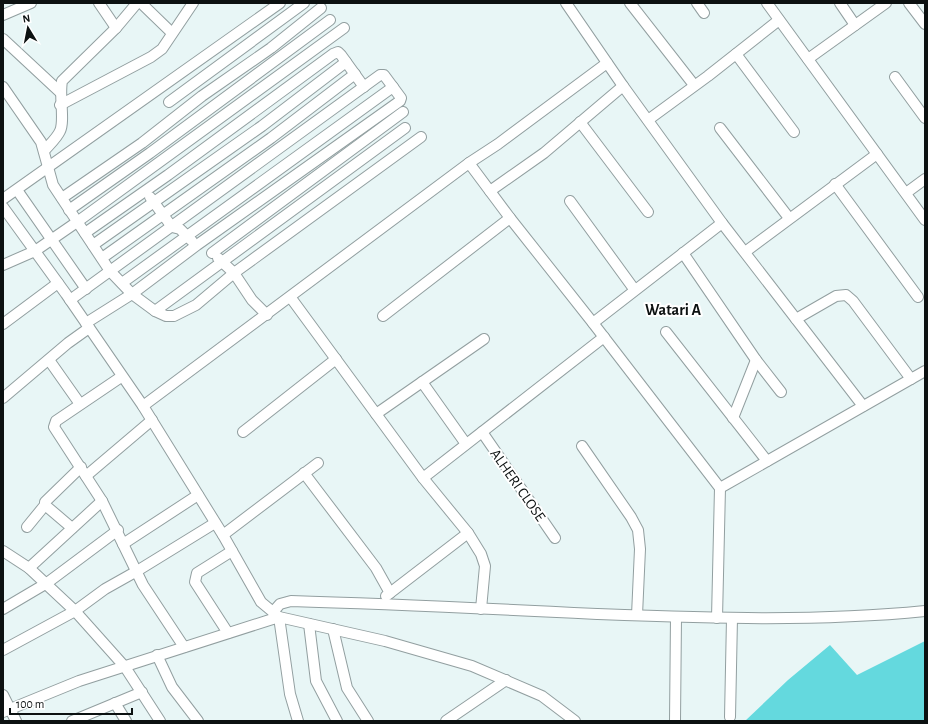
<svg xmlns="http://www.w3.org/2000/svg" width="928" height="724" font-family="'Alegreya Sans',sans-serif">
  <rect width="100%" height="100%" fill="#e8f6f6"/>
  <!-- water -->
  <path fill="#64d9de" d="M925,641V721H745L788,680L830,645L857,675Z"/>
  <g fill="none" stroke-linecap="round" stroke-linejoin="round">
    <!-- minor casing -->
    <g stroke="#929fa0" stroke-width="12">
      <g id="minor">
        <path d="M99,3L116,28"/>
        <path d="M141,3L172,33"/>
        <path d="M566,3L623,86L722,223L863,406"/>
        <path d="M630,3L694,85"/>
        <path d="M697,3L704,13"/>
        <path d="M767,3L925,220"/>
        <path d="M840,3L855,25"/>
        <path d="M909,3L925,24"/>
        <path d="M3,15L31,3"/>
        <path d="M3,39L60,92"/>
        <path d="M736,54L794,132"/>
        <path d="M808,59L886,3"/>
        <path d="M895,77L925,118"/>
        <path d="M3,87L41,142L53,185L110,271L132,294L155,311L166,316H174L196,305L234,273L421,137"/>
        <path d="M169,102L304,3"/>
        <path d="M60,105L151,57L162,49L193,3"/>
        <path d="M648,120L708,76L779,20"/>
        <path d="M580,122L648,212"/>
        <path d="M720,128L789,218"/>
        <path d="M44,151C49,145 57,138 60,131C65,121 59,96 62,81L116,28L137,3"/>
        <path d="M469,163L498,144L607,63"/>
        <path d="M835,184L918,297"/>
        <path d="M17,190L86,289"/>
        <path d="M490,191L544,153L623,86"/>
        <path d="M906,193L925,179"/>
        <path d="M150,197L172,227L180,229L192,241"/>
        <path d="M62,198L142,143L202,96L271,48L321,8"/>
        <path d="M3,199L280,3"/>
        <path d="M570,201L634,289"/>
        <path d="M3,207L66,294L143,406L223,535L261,602L279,617L385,641L472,666L542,696L575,721"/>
        <path d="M69,210L150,153L330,20"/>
        <path d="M85,233L168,175L333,54L338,52L341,55L364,87"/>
        <path d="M93,245L262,126L346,62"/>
        <path d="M745,252L877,154"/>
        <path d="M212,253L403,112"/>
        <path d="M683,253L756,360L781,392"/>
        <path d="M102,258L271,138L355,74"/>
        <path d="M218,258L234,273L252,300L267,315"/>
        <path d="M3,265L35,251L77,222L344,28"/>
        <path d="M122,283L393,87"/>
        <path d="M291,298L423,478L468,533L481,554L485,566L481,609"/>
        <path d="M70,300L380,75H384L401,98L400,101L197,245L132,294L86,323"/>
        <path d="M155,311L405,128"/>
        <path d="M383,316L510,218"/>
        <path d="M796,319L836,296L846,295L853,301L911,379"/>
        <path d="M593,323L720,488L717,618"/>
        <path d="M3,324L58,283"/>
        <path d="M666,332L767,461"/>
        <path d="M49,360L80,404"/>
        <path d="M121,377L56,421L54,427L102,501L143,585L184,647"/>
        <path d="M422,382L466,444"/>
        <path d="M3,398L68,343L89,328"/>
        <path d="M143,406L469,163L510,218L593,323L722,223"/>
        <path d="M376,414L484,339"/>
        <path d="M733,418L756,360"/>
        <path d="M243,432L336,359"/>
        <path d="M482,432L555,538"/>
        <path d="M582,446L631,517L638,530L640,549L637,615"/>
        <path d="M304,473L376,568L390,593"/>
        <path d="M86,476L152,420"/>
        <path d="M423,478L604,337"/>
        <path d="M720,488L925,371"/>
        <path d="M27,527L45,505"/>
        <path d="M72,528L45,505V502L81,467"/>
        <path d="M223,535L318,463"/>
        <path d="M123,544L198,495"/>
        <path d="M3,551L29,568L75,611L125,667L160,721"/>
        <path d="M29,568L102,501"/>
        <path d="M386,596L468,533"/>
        <path d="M3,609L47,583L118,530"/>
        <path d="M273,612L280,604L291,601C393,604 495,609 597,614C707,618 816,622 925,611"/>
        <path d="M309,624L316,681L337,721"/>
        <path d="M333,629L347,688L368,721"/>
        <path d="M228,633L195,582L197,573L232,551"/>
        <path d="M3,650L75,611L105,589L137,571L215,523"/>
        <path d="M157,655L172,687L198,721"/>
        <path d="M3,695L16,721"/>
        <path d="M115,703L126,721"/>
        <path d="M3,712L79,681L279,617L290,694L298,721"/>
        <path d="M730,717L732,618"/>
        <path d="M72,721L142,692"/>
        <path d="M446,721L506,680"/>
        <path d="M675,721L676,617"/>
      </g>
    </g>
    <!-- minor -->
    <use href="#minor" stroke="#fff" stroke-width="10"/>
  </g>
  <g text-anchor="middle" stroke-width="4" stroke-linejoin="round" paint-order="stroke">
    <!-- street labels -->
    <g font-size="15" fill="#0c1111" stroke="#fff">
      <text transform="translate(518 485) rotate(55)" y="5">ALHERI CLOSE</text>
    </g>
    <!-- neighbourhood labels -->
    <g font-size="16" font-weight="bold" fill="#0c1111" stroke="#fff">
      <text x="673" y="315">Watari A</text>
    </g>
  </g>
  <!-- border -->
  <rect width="928" height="724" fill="none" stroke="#0c1111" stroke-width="8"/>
  <!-- north arrow -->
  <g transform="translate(28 28) rotate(350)" stroke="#ffffff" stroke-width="3" paint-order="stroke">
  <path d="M0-3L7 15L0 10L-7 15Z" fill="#0c1111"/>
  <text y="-6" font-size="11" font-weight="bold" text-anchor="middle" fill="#0c1111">N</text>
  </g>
  <!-- scale -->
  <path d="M10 708v6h122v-6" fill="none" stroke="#0c1111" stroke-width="2"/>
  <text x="16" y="708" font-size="12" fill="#0c1111" stroke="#ffffff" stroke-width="3" paint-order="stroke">100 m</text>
</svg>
